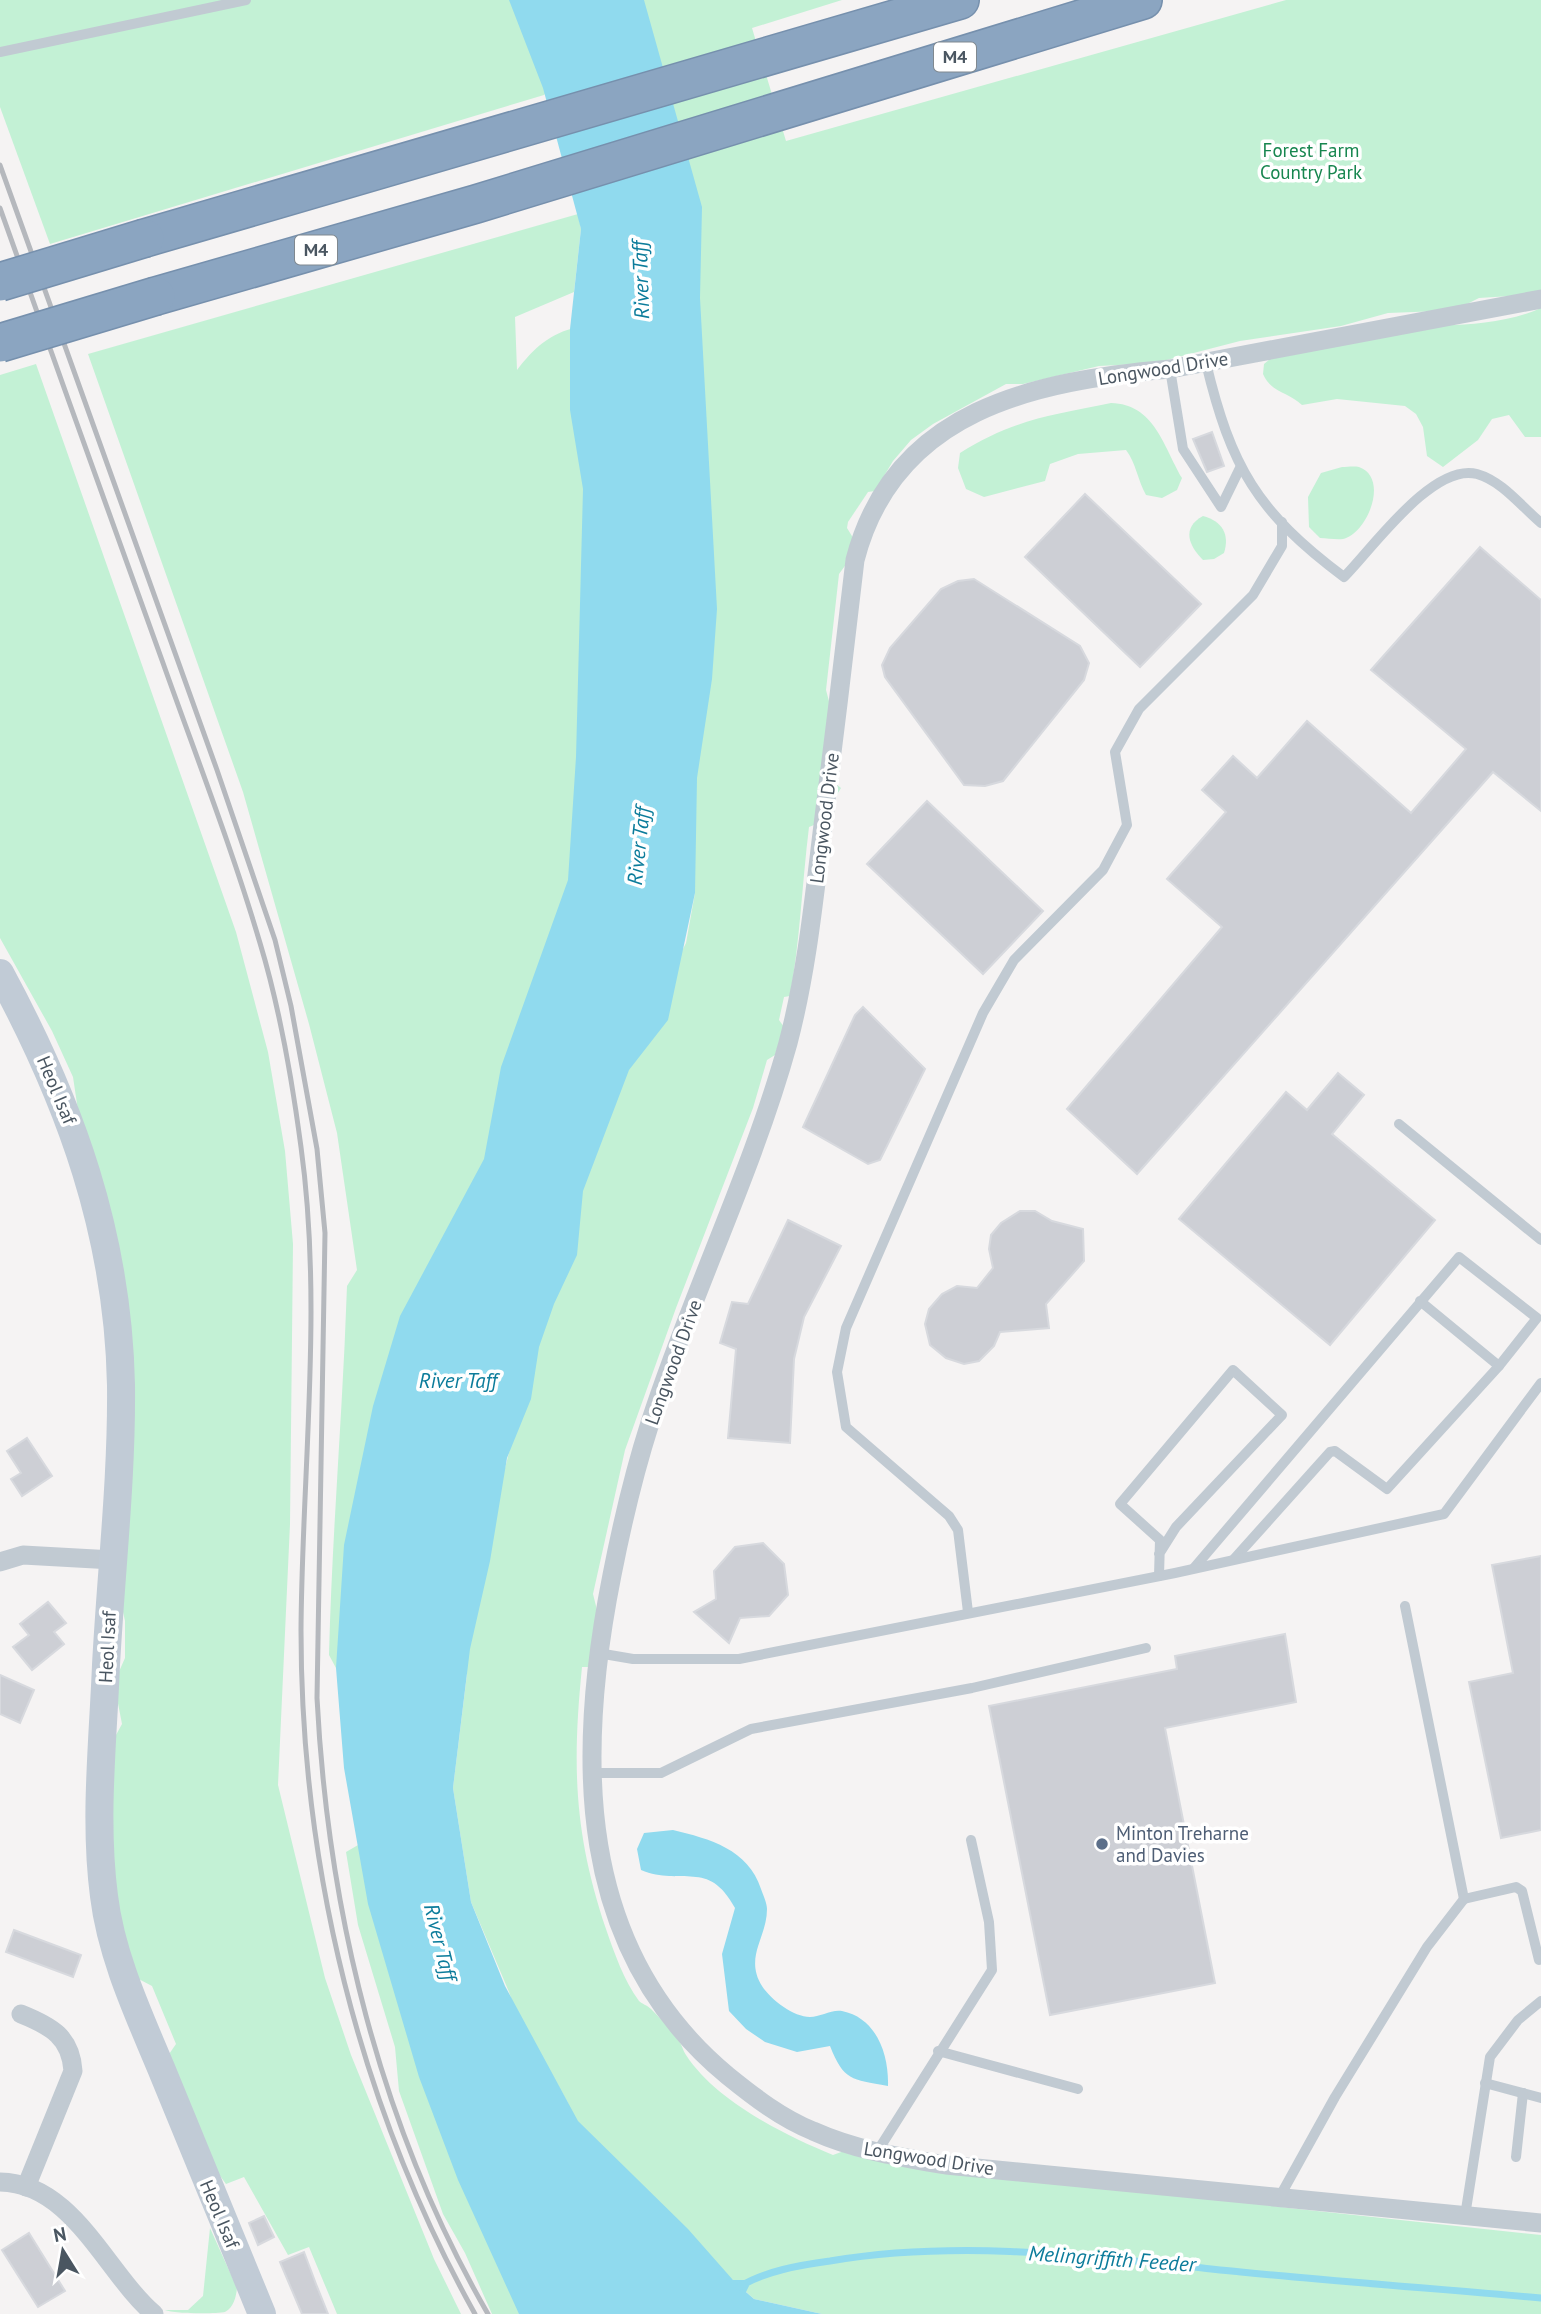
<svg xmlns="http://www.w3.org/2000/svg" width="1541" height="2314" font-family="'PT Sans',sans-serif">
  <rect width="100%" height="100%" fill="#f5f3f3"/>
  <!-- green -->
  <g fill="#c3f1d5">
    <path d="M0,0H534L553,86L544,95L50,244L0,107Z"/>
    <path d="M635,0H842L752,28L786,141L1286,0H1541V294L1479,298L1463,306L1440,311L1388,313L1341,326L1240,341L1155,363L1099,366L1023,384H1006L933,424L911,440L893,461L875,491L868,492L848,522L847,528L855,541L850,559L839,574L826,690L830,705L824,774L841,788L819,823L809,827C802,884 800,941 790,996L784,997L779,1020L784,1027L775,1055L767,1060L753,1108L676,1308L625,1450L593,1594L607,1650L588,1667H582C572,1766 574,1834 606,1929C614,1952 624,1981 639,2001C642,2004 647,2005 651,2009C661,2019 671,2030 679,2041C682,2045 683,2051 686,2055C716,2101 784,2135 833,2155L844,2151L1289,2208L1541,2235V2314H822L754,2299L733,2280L619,2232L568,2103L549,2069L534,2064L509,1992L471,1902L453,1788L467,1674L447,1625L489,1530L571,1213L606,1102L686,943L695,893Z"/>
    <path d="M578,214L581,229L574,292L515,317L517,370C534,348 550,333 578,327L588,343L583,858L348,1654L336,1668L329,1655C332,1532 343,1409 347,1286L357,1270L337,1133L309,1024L243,792L88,354Z"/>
    <path d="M1541,308V437H1525L1509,415L1492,419L1478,440L1443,467L1427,456L1423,427L1416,414L1405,406L1337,399L1302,405C1289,392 1271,393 1263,374L1264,364L1270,359L1444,325C1475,325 1512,321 1541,308Z"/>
    <path d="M36,364L236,932L268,1052L285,1151L293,1244L290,1524L278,1785L325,1978L351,2055L434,2259L461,2314H337L309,2247L288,2255L244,2177L226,2184L210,2162L165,2060L176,2044L152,1986L131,1975L109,1887L110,1746L122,1724L114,1683L125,1658V1621L119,1593L128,1445L73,1077L52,1031L0,938V375Z"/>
    <path d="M1111,403C1154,404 1163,445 1182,478L1177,490L1162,498L1146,495C1138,481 1136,463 1126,450L1078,454L1050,464L1045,481L984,497L966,489L958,468L960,453C1012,420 1051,415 1111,403Z"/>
    <path d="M1342,467C1347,467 1354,466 1359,467C1390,478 1367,534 1343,539C1336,540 1327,538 1320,538L1309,527L1308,497L1321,473Z"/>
    <path d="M1203,516C1222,521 1230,534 1224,553L1214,559L1203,560C1189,546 1181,528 1203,516Z"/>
    <path d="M365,1841L524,2314H492L465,2253L443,2214L399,2091L395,2047L358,1925L346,1852Z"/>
    <path d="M210,2228L237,2288C236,2297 234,2307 225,2312C216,2314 174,2314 165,2310H188L203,2296Z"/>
  </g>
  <!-- water -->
  <g fill="#90daee">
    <path d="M509,0H644L702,207L700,298L717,609L712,679L697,778L695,893L668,1020L629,1070L583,1191L577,1255L554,1304L539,1347L531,1399L507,1458L490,1561L470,1649L453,1788L471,1902L505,1986L578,2121L688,2229L733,2280H744L749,2286L746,2292L754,2299L822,2314H519L458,2180L419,2077L368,1904L344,1768L336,1668L344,1545L373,1406L400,1316L484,1159L501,1067L568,880L576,757L583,489L570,410V329L581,229L543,88Z"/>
    <path d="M673,1830C710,1839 748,1849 761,1889C763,1895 767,1903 767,1909C767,1938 744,1957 762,1986C771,2000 794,2017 810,2017C820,2017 832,2009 842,2011C877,2018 889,2055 888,2086C851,2079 844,2081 830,2046L797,2052L765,2042L746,2029L729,2011L722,1954L735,1908C708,1858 682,1887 641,1870L637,1849L644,1833Z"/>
  </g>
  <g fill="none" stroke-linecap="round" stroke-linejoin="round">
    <!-- stream -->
    <path stroke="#90daee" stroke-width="7" d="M739,2287C765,2271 800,2265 830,2261C967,2238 1104,2258 1241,2272C1341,2282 1441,2289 1541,2298"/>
  </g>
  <!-- building -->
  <g fill="#cdcfd5" stroke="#d7d9de" stroke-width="2">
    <path d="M1212,432L1224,466L1207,472L1193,439Z"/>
    <path d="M1085,494L1201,604L1140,667L1025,557Z"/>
    <path d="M1480,547L1541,600V811L1493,772L1137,1174L1067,1109L1222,927L1167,879L1226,812L1202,790L1233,756L1257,778L1307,721L1411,813L1466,749L1371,670Z"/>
    <path d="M974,579L1080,646L1089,663L1084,680L1003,781L985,786L964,785L885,677L882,665L890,648L941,589L958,581Z"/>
    <path d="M927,801L1043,911L983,974L867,864Z"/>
    <path d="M863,1007L925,1069L880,1160L868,1164L803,1127L855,1015Z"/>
    <path d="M1338,1073L1364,1095L1332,1134L1435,1220L1330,1345L1179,1219L1286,1092L1307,1110Z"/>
    <path d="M1020,1211H1035L1052,1221L1083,1229L1084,1261L1046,1304L1049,1328L1000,1332L994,1346L979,1361L964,1364L946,1358L930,1345L925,1324L929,1309L942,1294L957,1286L977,1288L993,1268L989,1249L991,1235L1001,1223Z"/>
    <path d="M788,1220L841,1246L804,1317L794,1359L790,1443L728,1438L736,1349L720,1343L732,1302L748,1304Z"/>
    <path d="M27,1438L52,1476L22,1496L11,1479L21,1473L7,1451Z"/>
    <path d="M763,1543L784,1564L788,1595L769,1616L740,1618L729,1643L694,1612L716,1599L714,1571L735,1547Z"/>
    <path d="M1541,1556V1830L1501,1838L1469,1682L1513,1673L1492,1565Z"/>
    <path d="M48,1602L66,1623L54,1632L64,1644L32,1670L13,1647L29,1635L20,1624Z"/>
    <path d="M1285,1634L1296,1702L1165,1728L1215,1983L1050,2015L989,1706L1177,1669L1175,1656Z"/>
    <path d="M0,1675L34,1690L20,1723L0,1714Z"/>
    <path d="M14,1930L81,1955L73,1977L6,1952Z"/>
    <path d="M264,2216L274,2237L258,2245L249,2223Z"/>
    <path d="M29,2233L65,2291L38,2307L2,2250Z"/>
    <path d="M304,2252L316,2284L328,2314H302L280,2262Z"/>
  </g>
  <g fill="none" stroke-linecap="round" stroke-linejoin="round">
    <!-- motorway casing -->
    <g stroke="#7690ad" stroke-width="40">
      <g id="motorway">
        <path d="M145,238L960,0"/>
        <path d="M156,296L476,204L1143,0"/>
      </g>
    </g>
    <!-- service -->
    <g stroke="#c1cad2" stroke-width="10">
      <path d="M0,52L246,0"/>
      <path d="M1206,363C1231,467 1257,512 1344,577C1372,549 1433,462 1477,474C1502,481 1521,506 1541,523"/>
      <path d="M1170,369L1183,449L1221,507L1240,468"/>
      <path d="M1399,1124L1541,1240"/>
      <path d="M1234,1559L1330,1452L1335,1451L1387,1489L1499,1366L1420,1301"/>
      <path d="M1194,1568L1459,1257L1537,1318L1499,1366"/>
      <path d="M1159,1576L1160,1540L1120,1504L1233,1370L1282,1415L1176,1527L1159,1554"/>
      <path d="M1405,1606L1464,1899L1516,1887L1522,1891L1539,1960"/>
      <path d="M968,1612L958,1530L949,1516L846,1427L837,1372L846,1328L983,1013L1014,960L1103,870L1127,825L1115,752L1139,709L1253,595L1282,546V522"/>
      <path d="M598,1653L633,1659H739L1175,1573L1444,1514L1541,1383"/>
      <path d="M591,1773H661L751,1729L972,1688L1146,1648"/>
      <path d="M938,2051L1078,2089"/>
      <path d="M1485,2083L1541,2098"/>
      <path d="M877,2152L992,1970L989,1922L971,1840"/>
      <path d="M1516,2157L1523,2093"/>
      <path d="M1279,2198L1335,2097L1427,1947L1464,1899"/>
      <path d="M1465,2216L1490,2057L1518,2020L1541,2001"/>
    </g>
    <!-- minor -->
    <g stroke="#c1cad2" stroke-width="19">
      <path d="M1541,299L1170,369C1035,381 894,409 855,560C845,648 834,737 823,825C814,898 807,971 788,1043C752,1173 691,1295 650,1423C634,1473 622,1524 612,1575C576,1755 574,1949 728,2076C754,2097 781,2118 813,2131C855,2150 900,2157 946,2165L1541,2223"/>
      <path d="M0,1562L23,1555L113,1560"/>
      <path d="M21,2014C51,2026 71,2037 73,2071L26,2187"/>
      <path d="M0,2182C73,2183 106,2273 154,2314"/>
    </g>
    <!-- secondary -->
    <path stroke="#c1cbd6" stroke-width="28" d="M0,973C71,1104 118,1235 121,1385C122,1478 111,1572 106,1665C103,1741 94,1820 104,1896C111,1955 138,2013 161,2068C194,2150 228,2232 262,2314"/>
    <!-- motorway -->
    <use href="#motorway" stroke="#8ba5c1" stroke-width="37"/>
    <!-- rail -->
    <g stroke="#b5b8bd" stroke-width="5">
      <path d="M0,165L217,770L275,940L291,1006L317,1149L325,1233L317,1698C328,1912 380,2127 488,2314"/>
      <path d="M0,208C54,360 108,511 163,663C196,756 232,848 260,943C280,1009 292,1079 301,1147C323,1306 302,1470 301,1630C301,1867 359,2106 475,2314"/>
    </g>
    <!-- motorway-bridge casing -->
    <g stroke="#7690ad" stroke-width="40" stroke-linecap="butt">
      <g id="motorway-bridge">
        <path d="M0,282L145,238"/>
        <path d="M0,343L156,296"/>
      </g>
    </g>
    <!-- motorway-bridge -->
    <use href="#motorway-bridge" stroke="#8ba5c1" stroke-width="37"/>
  </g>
  <!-- markers -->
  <circle fill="#5c6f8a" stroke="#fff" stroke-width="2.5" cx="1102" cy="1844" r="7"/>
  <g text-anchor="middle" stroke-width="7" stroke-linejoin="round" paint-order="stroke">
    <!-- shield labels -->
    <g fill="#fff" stroke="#808990" stroke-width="2">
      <rect x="934" y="42.5" width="42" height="29" rx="5"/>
      <rect x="295" y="235.5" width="42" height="29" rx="5"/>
    </g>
    <g font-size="18" font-weight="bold" fill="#4a5661">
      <text x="955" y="63">M4</text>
      <text x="316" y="256">M4</text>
    </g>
    <!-- park labels -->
    <g font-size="19" fill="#17864f" stroke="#fff">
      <text x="1311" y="157">Forest Farm<tspan x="1311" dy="22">Country Park</tspan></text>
    </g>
    <!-- street labels -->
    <g font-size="19" fill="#4a5661" stroke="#fff">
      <text transform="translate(1163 368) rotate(-9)" y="7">Longwood Drive</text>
      <text transform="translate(824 818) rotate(-83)" y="7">Longwood Drive</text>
      <text transform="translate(57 1090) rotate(67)" y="7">Heol Isaf</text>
      <text transform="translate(673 1362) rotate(-70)" y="7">Longwood Drive</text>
      <text transform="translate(107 1647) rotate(-87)" y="7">Heol Isaf</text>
      <text transform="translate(929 2158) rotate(9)" y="7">Longwood Drive</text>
      <text transform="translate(220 2214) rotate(67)" y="7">Heol Isaf</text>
    </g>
    <!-- service labels -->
    <g font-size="19" fill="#4e5e75" stroke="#fff" text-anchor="start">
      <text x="1116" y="1840">Minton Treharne<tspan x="1116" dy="22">and Davies</tspan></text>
    </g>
    <!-- water labels -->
    <g font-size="21" font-style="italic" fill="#0c7c9b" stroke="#fff">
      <text transform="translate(641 280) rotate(-92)" y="7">River Taff</text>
      <text transform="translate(639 846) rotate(-84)" y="7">River Taff</text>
      <text x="458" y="1388">River Taff</text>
      <text transform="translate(440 1942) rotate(76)" y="7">River Taff</text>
      <text transform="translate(1112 2259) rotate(4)" y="7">Melingriffith Feeder</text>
    </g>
  </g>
  <!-- north arrow -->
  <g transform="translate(63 2251) rotate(349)" stroke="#ffffff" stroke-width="5" paint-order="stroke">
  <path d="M0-5L12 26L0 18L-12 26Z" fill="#4a5661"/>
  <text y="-10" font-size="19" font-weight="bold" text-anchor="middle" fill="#4a5661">N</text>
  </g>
</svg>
